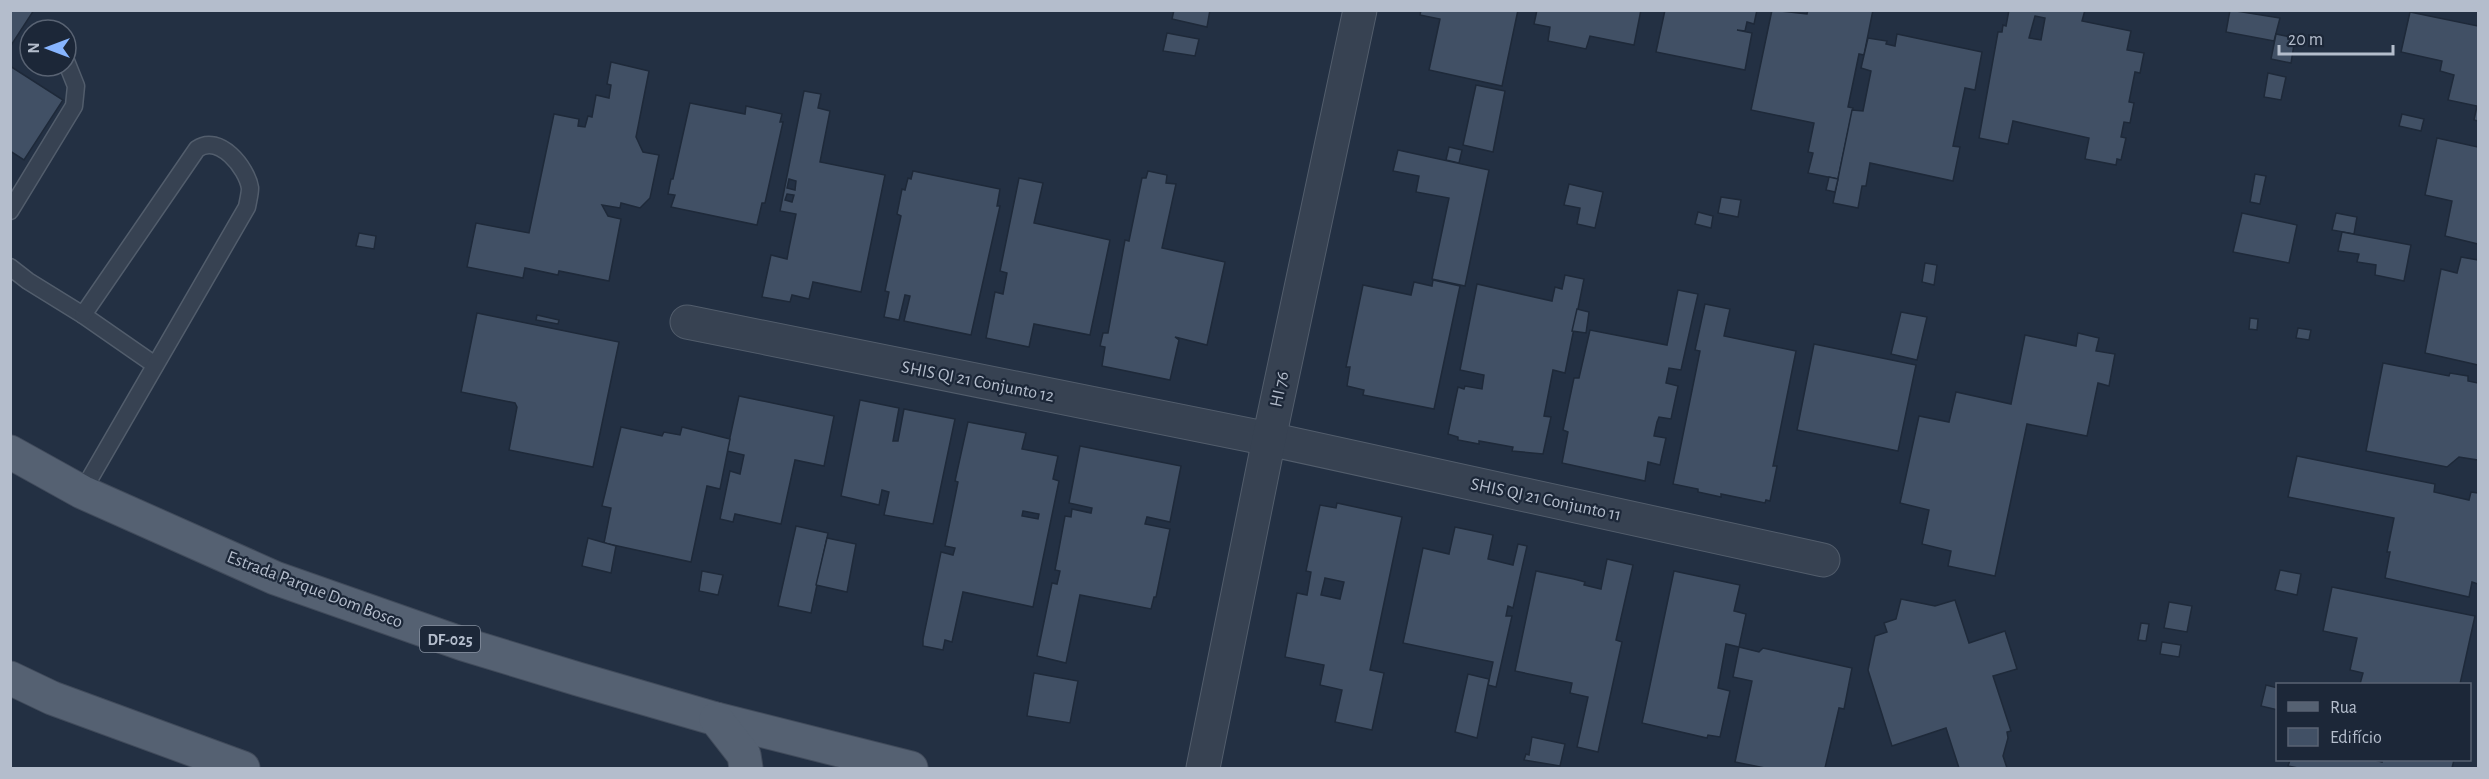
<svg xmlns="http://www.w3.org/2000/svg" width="2489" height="779" font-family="'Alegreya Sans',sans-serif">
  <rect width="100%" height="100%" fill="#233043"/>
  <!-- building -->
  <g fill="#415065" stroke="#1e2939" stroke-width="1.5" fill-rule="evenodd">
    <path d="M10,10H34L10,47Z"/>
    <path d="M1174,10H1210L1207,27L1172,19Z"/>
    <path d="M1421,10H1518L1502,86L1429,70L1440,19L1420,15Z"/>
    <path d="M1537,10H1641L1634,45L1590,36L1586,49L1548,41L1550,27L1534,24Z"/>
    <path d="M1665,10H1757L1754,24L1747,22L1745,31L1737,30L1752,33L1745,70L1656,52Z"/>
    <path d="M1772,10L1807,14L1808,10H1873L1864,55L1859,54L1848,107L1853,108L1838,179L1808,173L1813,153L1808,152L1814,123L1751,110Z"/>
    <path d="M2009,10H2085L2082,21L2131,31L2127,50L2144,53L2140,73L2135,72L2129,102L2134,103L2130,123L2124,122L2121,137L2126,138L2121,160L2117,159L2116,165L2085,159L2089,138L2013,121L2008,144L1979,138L1998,32H2002L2003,25L2006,26ZM2035,16L2045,18L2041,40L2029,38Z"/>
    <path d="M2230,10L2280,18L2274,41L2226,32Z"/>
    <path d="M2410,12L2478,26V121L2474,120L2477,106L2448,100L2454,75L2440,71L2442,61L2401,52Z"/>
    <path d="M1167,33L1199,39L1195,56L1163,51Z"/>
    <path d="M1897,34L1982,52L1975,90L1965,88L1953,146L1960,147L1953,181L1870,163L1866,186H1862L1858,208L1833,203L1852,110L1863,111L1871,71L1861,68L1868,38L1887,41L1886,44L1895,46Z"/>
    <path d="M2276,34L2295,38L2291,63L2271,59Z"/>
    <path d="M611,62L649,71L636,137L643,152L659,155L650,198L640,208L621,203L620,208L602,205L608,216L621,219L609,281L559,271L558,275L525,268L523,278L467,267L476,223L529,233L554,114L579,119L578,126L585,127L588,116L592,117L596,95L609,98L611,85L607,84Z"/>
    <path d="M10,66L63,100L24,160L10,151Z"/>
    <path d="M2268,73L2286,77L2281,100L2264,97Z"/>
    <path d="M1476,85L1505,91L1493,152L1463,145Z"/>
    <path d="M804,91L821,94L818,108L830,111L820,162L885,175L861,292L813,282L809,299L792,295L790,302L762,297L771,255L787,259L789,248L796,214L780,211ZM789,179L796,181L795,190L787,188ZM787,194L794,195L792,202L785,200Z"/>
    <path d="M690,103L745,114L746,106L782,114L780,122H783L765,203H762L757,225L671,207L675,195L668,194L671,179H673Z"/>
    <path d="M2402,114L2424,119L2421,131L2399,126Z"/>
    <path d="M2437,138L2478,147V244L2445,236L2452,201L2425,195Z"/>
    <path d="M1449,147L1462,150L1459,163L1446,160Z"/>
    <path d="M1398,150L1489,170L1465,286L1432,279L1449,198L1416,192L1419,176L1393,171Z"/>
    <path d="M913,171L1000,189L997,206H1000L971,335L904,321L910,296L905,295L899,320L884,317L889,292L885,291L901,216L897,214L902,189L905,190L908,178L911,179Z"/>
    <path d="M1148,171L1167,175L1166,183L1176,184L1162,248L1225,262L1207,345L1175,337L1179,340L1170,380L1102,366L1105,347L1100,346L1103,333H1108L1125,240L1129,241L1142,178H1146Z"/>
    <path d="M2255,174L2266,176L2260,204L2250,202Z"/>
    <path d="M1829,177L1838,179L1835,192L1826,190Z"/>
    <path d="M1019,178L1043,183L1034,223L1110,240L1090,335L1034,324L1029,347L986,338L995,292L1003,294L1007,273L1000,271Z"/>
    <path d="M1569,184L1603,192L1595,228L1577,224L1580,208L1564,205Z"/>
    <path d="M1721,197L1741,200L1738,217L1718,213Z"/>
    <path d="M1698,212L1713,216L1711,228L1695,224Z"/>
    <path d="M2242,213L2297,225L2289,263L2233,252Z"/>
    <path d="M2336,213L2357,217L2354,234L2332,230Z"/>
    <path d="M2342,232L2411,245L2404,281L2375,275L2376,265L2357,262L2359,254L2338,251Z"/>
    <path d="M359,233L376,236L374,249L356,246Z"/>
    <path d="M2461,257L2478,260V365L2425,353L2441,269L2457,273Z"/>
    <path d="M1925,263L1937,265L1934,285L1922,282Z"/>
    <path d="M1565,275L1584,279L1565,373L1553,370L1544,416L1551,417L1543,454L1512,451L1513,447L1479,441V444L1458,440V437L1448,434L1458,387L1464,389L1465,386L1482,389L1484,375L1460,370L1477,284L1552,301L1555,287L1562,289Z"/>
    <path d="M1433,280L1460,286L1434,409L1363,395L1364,390L1347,386L1350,367H1346L1363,285L1411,295L1414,282L1432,286Z"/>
    <path d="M1678,290L1698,294L1681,370L1669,368L1666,383L1678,386L1671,419L1659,417L1657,422L1654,436L1666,438L1660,465L1648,462L1645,481L1562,463L1568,432L1563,430L1574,378H1579L1590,330L1667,345Z"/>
    <path d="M1705,304L1730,309L1724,336L1796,351L1773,466H1777L1770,501L1766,500L1765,503L1721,494V497L1698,492V489L1673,484L1700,351L1695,350Z"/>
    <path d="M1577,309L1589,312L1586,333L1572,331Z"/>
    <path d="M1901,312L1927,317L1917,360L1891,354Z"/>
    <path d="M477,313L619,342L593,467L509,450L517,407L515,403L461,392Z"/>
    <path d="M537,315L559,320L558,324L536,320Z"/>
    <path d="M2250,318L2258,319L2257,330L2249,329Z"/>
    <path d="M2298,328L2311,330L2309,340L2296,338Z"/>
    <path d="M2078,333L2099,338L2096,351L2115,354L2109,386L2098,383L2087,436L2027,424L1995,576L1948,566L1951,551L1922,544L1929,510L1900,503L1919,416L1949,422L1956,392L2011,404L2025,335L2076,346Z"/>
    <path d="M1814,344L1916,365L1898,451L1797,430Z"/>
    <path d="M2383,363L2449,376L2450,373L2468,376V381L2478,383V460L2459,457L2447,467L2366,451Z"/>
    <path d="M739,396L834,416L824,466L795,460L781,524L735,514L733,522L720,519L730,471L740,474L744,455L727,451Z"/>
    <path d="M860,400L899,408L893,441H898L904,409L955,419L933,524L884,515L889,492L882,490L879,505L841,496Z"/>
    <path d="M968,422L1026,433L1022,449L1058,456L1053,479L1059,481L1033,607L963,592L952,642L945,640L943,650L923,646V639L941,552L953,555L955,548L945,546L958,482L955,481ZM1023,511L1039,514L1038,519L1022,516Z"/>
    <path d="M621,427L662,436L664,432L680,435L682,427L730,439L720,489L707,486L691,562L604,543L611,508L602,506Z"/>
    <path d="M1080,446L1181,466L1170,522L1147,517L1145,524L1170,529L1156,597H1154L1151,609L1080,595L1066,663L1037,656L1052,583L1057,584L1060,571L1055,570L1065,516L1071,517L1072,509L1091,513L1092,508L1069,503Z"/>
    <path d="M2297,456L2435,484L2434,492L2469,500L2471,492L2478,493V584L2472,582L2469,597L2385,578L2390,552H2387L2394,518L2288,497Z"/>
    <path d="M1337,503L1402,517L1370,670L1384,673L1372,730L1335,722L1342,690L1320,685L1324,665L1285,657L1297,593L1307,595L1311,572L1306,571L1320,505L1336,508ZM1325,578L1344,582L1340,599L1321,595Z"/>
    <path d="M796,526L828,533L811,613L778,606Z"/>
    <path d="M1455,527L1493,535L1488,559L1513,565L1518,544L1527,546L1513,608L1508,606L1506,616H1512L1496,687L1488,685L1493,662L1403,643L1423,548L1449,554Z"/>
    <path d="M588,538L616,546L611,573L582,566Z"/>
    <path d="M827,538L856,544L847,592L816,585Z"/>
    <path d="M1607,559L1633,565L1616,640L1622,642L1598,752L1577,747L1588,697L1570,693L1572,683L1515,671L1536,571L1574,579L1585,582L1584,585L1601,589Z"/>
    <path d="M2280,570L2301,574L2297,595L2275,590Z"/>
    <path d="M702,571L723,575L718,595L699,591Z"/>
    <path d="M1674,571L1740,585L1734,611L1746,614L1739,647L1726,644L1718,688L1730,691L1720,737L1708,735L1707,738L1642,723Z"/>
    <path d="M2332,587L2475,616L2460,684H2360L2363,673L2350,670L2357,638L2323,631Z"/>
    <path d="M1901,599L1935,606L1955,600L1969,643L2005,631L2017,669L1993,676L2011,731L2007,732L2008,738L2003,756L2007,768H1959L1946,728L1892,746L1868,670L1875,636L1887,632L1884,623L1896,619Z"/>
    <path d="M2169,602L2192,606L2187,632L2164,628Z"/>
    <path d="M2141,623L2149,624L2146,641L2138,640Z"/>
    <path d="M2162,642L2181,645L2179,657L2160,654Z"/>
    <path d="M1739,647L1759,652L1763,648L1852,668L1844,709L1839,708L1825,768H1765L1735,762L1752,681L1733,677Z"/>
    <path d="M1034,673L1078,681L1070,723L1027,716Z"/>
    <path d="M1468,674L1489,679L1477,738L1455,732Z"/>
    <path d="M2266,685L2278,688V710L2261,706Z"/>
    <path d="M1532,737L1565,744L1560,766L1524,760L1526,754L1529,755Z"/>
    <path d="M2290,760H2375L2382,762V760H2454L2452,768H2298L2288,766Z"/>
  </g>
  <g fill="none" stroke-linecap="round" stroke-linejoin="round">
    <!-- service casing -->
    <g stroke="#525d6c" stroke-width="19">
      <g id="service">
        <path d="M10,211L74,106L76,86L66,61"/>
        <path d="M10,267L28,281L83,315L155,365"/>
        <path d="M82,492L247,207C248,201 250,194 250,188C247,168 219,133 197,149L83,315"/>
      </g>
    </g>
    <!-- minor casing -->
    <g stroke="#525d6c" stroke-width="35">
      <g id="minor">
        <path d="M687,322L1269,439L1823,560"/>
        <path d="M1203,768L1269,439L1360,10"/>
      </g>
    </g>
    <!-- primary casing -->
    <g stroke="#414b5b" stroke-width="35">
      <g id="primary">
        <path d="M10,452L82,492L275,578L463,644L578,679L716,719L911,768"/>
        <path d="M10,678L52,698L243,768"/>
        <path d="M716,719L744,755L746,768"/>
      </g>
    </g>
    <!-- service -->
    <use href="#service" stroke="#374252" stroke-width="16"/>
    <!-- minor -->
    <use href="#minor" stroke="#374252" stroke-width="33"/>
    <!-- primary -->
    <use href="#primary" stroke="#556172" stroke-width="33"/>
  </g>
  <g text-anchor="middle" stroke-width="4.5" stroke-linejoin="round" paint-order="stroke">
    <!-- shield labels -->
    <rect fill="#1c2738" stroke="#8690a0" stroke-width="1.5" x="420" y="626" width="60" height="26" rx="4.5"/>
    <g font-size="16" font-weight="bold" fill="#b4bdcc">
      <text x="450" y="645">DF-025</text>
    </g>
    <!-- street labels -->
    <g font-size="18" fill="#b4bdcc" stroke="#1c2738">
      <text transform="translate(978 381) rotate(11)" y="6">SHIS QI 21 Conjunto 12</text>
      <text transform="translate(1279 389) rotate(-78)" y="6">HI 76</text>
      <text transform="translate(1546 499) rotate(12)" y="6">SHIS QI 21 Conjunto 11</text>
      <text transform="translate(315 589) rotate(21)" y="6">Estrada Parque Dom Bosco</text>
    </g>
  </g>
  <!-- border -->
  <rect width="2489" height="779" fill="none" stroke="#b4bdcc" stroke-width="24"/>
  <!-- legend -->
  <rect x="2276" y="683" width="195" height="78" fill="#1c2738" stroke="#596373" stroke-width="1.5"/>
  <rect x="2288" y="702" width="30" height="9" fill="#556172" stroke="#596373" stroke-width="1.5"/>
  <text x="2330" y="713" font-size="18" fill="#b4bdcc">Rua</text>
  <rect x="2288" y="728" width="30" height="18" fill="#415065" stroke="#596373" stroke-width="1.5"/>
  <text x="2330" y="743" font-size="18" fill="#b4bdcc">Edifício</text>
  <!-- north arrow -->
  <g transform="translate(48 48) rotate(270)"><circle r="28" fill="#1c2738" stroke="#596373" stroke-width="1.5"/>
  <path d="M0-4.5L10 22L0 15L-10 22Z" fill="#87b5ff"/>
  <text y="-9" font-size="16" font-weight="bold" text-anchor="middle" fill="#b4bdcc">N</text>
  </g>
  <!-- scale -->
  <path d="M2279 45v9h114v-9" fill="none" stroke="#b4bdcc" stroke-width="3"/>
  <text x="2288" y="45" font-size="18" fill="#b4bdcc" stroke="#1c2738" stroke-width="4.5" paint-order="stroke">20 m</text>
</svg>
